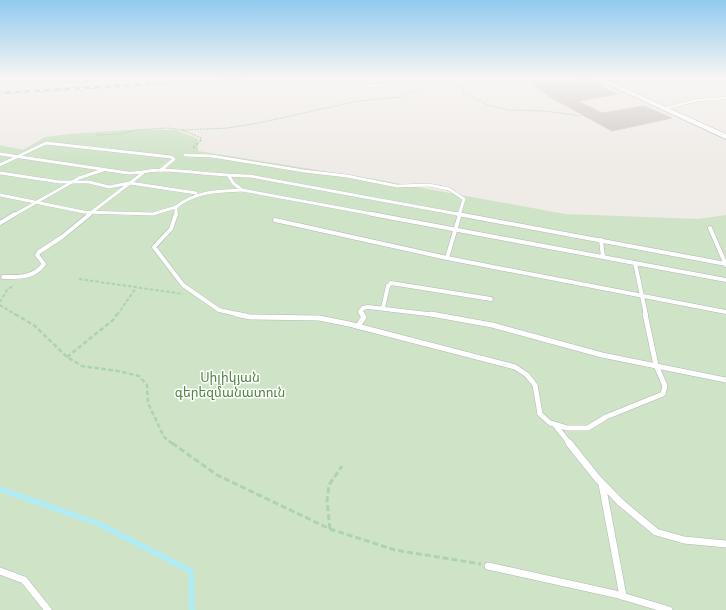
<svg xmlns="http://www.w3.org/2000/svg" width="726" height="610" font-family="Poppins,'Noto Sans Armenian',sans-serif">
  <rect width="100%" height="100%" fill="#efebe7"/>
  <!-- green -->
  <path fill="#cfe3c7" d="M128,130H176L198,139V151L368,178L565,214L698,219L726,215V610H0V145L23,150L45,137L70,134Z"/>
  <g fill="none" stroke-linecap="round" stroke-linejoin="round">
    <!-- stream -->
    <path stroke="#b0ecf6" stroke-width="5.5" d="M0,489L99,524L191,571L192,610"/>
  </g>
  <!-- building -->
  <path fill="#cbc6c4" stroke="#d3cbc6" d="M588,78L603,86H600L617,94L578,101L602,113L644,106L672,118L612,131L550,97L532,83Z"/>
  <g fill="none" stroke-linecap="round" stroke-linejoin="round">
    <!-- lane-far4 casing -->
    <g stroke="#b2b6b8" stroke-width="3">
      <g id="lane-far4">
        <path d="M367,86L494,78"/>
        <path d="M663,109L697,100L726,98"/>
      </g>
    </g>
    <!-- lane-far3 casing -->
    <g stroke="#b2b6b8" stroke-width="3.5">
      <g id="lane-far3">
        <path d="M0,154L128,173C140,173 151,170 162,170C192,171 221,176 250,176L463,215"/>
        <path d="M185,155L212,156L304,171L347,176L397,186L429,185L449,189L464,199L459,215"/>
        <path d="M0,165L46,143L171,157L174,159L161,170"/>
        <path d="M0,173L60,182H89L109,187L130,183L196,193"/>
        <path d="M242,190L378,215"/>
        <path d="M0,195L84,212L153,214L176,207"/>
        <path d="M14,215L79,178L103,170"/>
        <path d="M88,215L143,173"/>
        <path d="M176,215V207C196,191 218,191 242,190L233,183L229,176"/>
      </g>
    </g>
    <!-- lane-far2 casing -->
    <g stroke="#b2b6b8" stroke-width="5">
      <g id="lane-far2">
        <path d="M176,214L171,229L154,247L183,285L219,310L241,315"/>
        <path d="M372,214L726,280"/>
        <path d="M458,214L726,264"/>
        <path d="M275,220L447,258L726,312"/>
        <path d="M0,223L15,214"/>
        <path d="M710,228L726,265"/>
        <path d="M601,240L603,257"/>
        <path d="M447,258L460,214"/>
        <path d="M635,263L646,315"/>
        <path d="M3,277C19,277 34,278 44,264L37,255L39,252L62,237L90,214"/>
        <path d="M383,308L388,286L391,283L491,299"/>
        <path d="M362,315L360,312L363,308L368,307L436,315"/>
      </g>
    </g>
    <!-- lane-far1 casing -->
    <g stroke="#b2b6b8" stroke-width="6">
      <g id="lane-far1">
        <path d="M236,314L250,317L319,318L349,324L515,367L527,375L535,385L540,414L550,423L567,428H588L606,417L663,394L665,386L656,365L645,314"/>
        <path d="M431,314L492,325L602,355L726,380"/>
        <path d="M358,326L364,317L362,314"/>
        <path d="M555,425L570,444"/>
      </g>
    </g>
    <!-- lane casing -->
    <g stroke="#b2b6b8" stroke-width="8">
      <g id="lane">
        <path d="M569,443L597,478L620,502L656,532L684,540L726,544"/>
        <path d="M602,484L623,596"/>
        <path d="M488,566L615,594L669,610"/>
        <path d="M0,571L24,580L48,610"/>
      </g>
    </g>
    <!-- secondary casing -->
    <g stroke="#b1b6b8" stroke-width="1">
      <path id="secondary" d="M594,78H602L726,134V139Z"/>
    </g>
    <!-- path-far4 -->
    <g stroke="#add4ab" stroke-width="1" stroke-dasharray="2 1" stroke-linecap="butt">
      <path d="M463,85V92L487,105L508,110L545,111L581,116"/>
      <path d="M182,130L228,128L259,123L358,101L401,97L418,90"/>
      <path d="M97,135L123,134L135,130L168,128L182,130L201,138"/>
    </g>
    <!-- path-far3 -->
    <path stroke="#add4ab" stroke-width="1.5" stroke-dasharray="3 1.5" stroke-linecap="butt" d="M193,148L201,140V137"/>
    <!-- path-far2 -->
    <g stroke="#add4ab" stroke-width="2" stroke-dasharray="3.5 2" stroke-linecap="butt">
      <path d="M79,279L183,294"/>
      <path d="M0,302L7,290L14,285"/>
      <path d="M0,305L16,315"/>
      <path d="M117,315L136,288"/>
    </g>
    <!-- path-far1 -->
    <g stroke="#add4ab" stroke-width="2.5" stroke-dasharray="4.5 2.5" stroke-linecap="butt">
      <path d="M15,314L35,326L67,357L82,366L118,371L139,376L147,385L148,403L164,437L173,444"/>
      <path d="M67,357L113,320L117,314"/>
    </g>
    <!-- path -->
    <g stroke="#add4ab" stroke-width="3" stroke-dasharray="6 3" stroke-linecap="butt">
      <path d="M172,443L217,475L330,529L395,550L481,564"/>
      <path d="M330,529L327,501L329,485L342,466"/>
    </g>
    <!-- lane-far4 -->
    <use href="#lane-far4" stroke="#fff" stroke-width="2.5"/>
    <!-- lane-far3 -->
    <use href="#lane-far3" stroke="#fff" stroke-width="3"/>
    <!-- lane-far2 -->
    <use href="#lane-far2" stroke="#fff" stroke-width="4"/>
    <!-- lane-far1 -->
    <use href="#lane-far1" stroke="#fff" stroke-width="5"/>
    <!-- lane -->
    <use href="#lane" stroke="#fff" stroke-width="7"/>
    <!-- secondary -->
    <use href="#secondary" fill="#fff" fill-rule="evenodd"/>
    <!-- rail casing -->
    <g stroke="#b3b4b4" stroke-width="2.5">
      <g id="rail">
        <path d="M0,82L94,81"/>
        <path d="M0,93L249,78"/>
      </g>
    </g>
    <!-- rail -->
    <use href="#rail" stroke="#fff" stroke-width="1.5" stroke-dasharray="5" stroke-linecap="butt"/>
  </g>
  <!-- sky -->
  <linearGradient id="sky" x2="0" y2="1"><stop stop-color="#91caee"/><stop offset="0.48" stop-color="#f8f6f4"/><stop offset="1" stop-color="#f8f6f4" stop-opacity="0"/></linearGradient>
  <rect width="726" height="163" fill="url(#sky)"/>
  <g text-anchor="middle" stroke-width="3" stroke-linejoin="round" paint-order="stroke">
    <!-- park labels -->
    <g font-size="13" fill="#508340" stroke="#fff">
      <text x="230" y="382">Սիլիկյան<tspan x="230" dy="15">գերեզմանատուն</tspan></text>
    </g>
  </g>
</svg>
